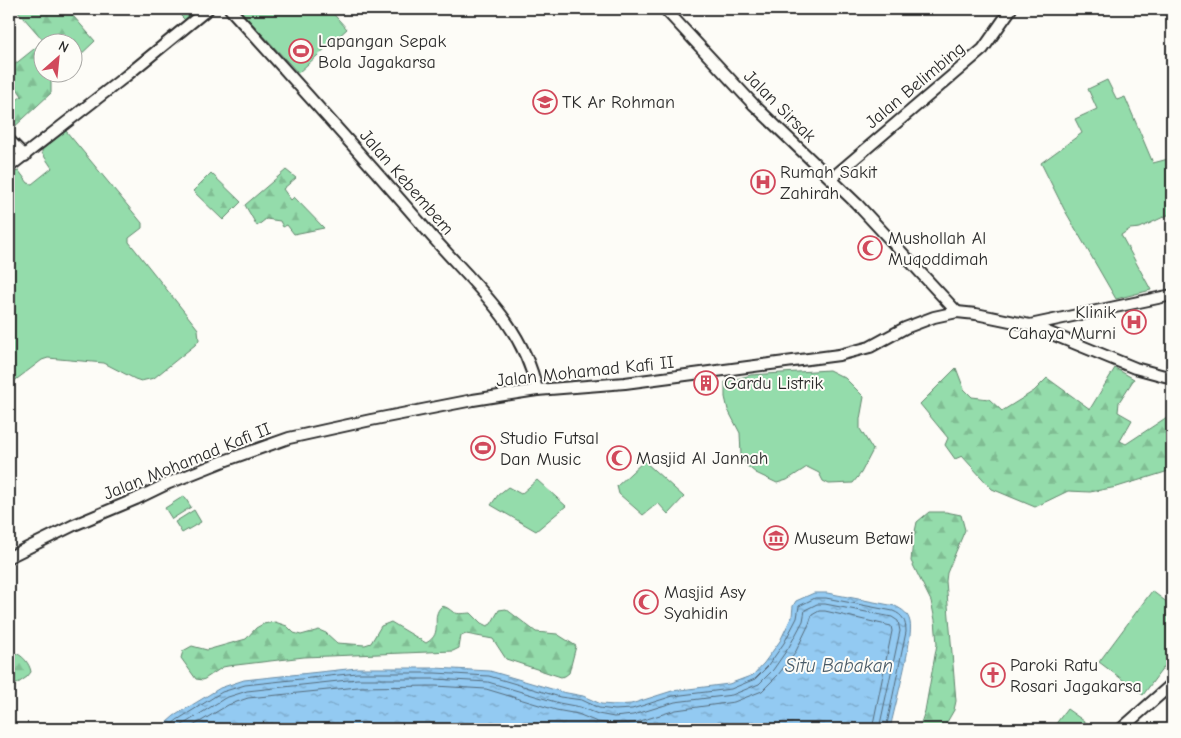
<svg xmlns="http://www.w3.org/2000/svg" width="1181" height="738" font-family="'Comic Neue',sans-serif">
  <defs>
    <pattern id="forest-firs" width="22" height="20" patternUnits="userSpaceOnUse" patternTransform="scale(1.25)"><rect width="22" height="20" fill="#94dcab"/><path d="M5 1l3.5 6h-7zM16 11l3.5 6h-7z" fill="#80bd93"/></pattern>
    <pattern id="water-ripples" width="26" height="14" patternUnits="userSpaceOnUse" patternTransform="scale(1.25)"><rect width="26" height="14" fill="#93caf2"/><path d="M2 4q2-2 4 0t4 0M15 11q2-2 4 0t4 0" fill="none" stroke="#78a4c4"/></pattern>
  </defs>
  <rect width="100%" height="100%" fill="#fdfcf7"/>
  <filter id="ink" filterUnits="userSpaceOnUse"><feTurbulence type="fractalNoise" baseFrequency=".02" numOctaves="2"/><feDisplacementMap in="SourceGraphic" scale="10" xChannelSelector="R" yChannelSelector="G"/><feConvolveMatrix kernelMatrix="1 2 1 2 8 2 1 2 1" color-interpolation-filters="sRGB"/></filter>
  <g filter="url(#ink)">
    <!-- grass -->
    <g fill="#94dcab" stroke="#60846b">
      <path d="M174,9H191L194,11L185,20Z"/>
      <path d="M239,9H329L347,29L298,73Z"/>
      <path d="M1107,80L1117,100L1125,97L1153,163L1172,158V213L1140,228L1130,229L1121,235L1151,290L1116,299L1064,209L1041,163L1082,133L1075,119L1097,109L1088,89Z"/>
      <path d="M66,131L142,223V228L129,238V242L198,329L199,340L195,345L154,378L141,381L135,379L104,363L48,358L42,360L9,385V175L14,172L19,171L28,183L32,184L52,168L42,153V150Z"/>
      <path d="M829,370L845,378L864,397L860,419V429L873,450L861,473L853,483L829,484L823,481L819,473L807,467L787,480L777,483L756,473L746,465L741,455L740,433L728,410L725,397V382L751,375Z"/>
      <path d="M644,461L684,497L668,514L658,503L643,515L619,494L617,486Z"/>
      <path d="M537,480L566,506L536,531L491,505L498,495L508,487L521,494Z"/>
      <path d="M184,496L191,507L172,519L165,508Z"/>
      <path d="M194,510L201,522L182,533L175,522Z"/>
      <path d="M1152,591L1172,606V656L1143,695L1099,662Z"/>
      <path d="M1067,709L1091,726L1088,729H1052Z"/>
    </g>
    <!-- forest -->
    <g fill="url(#forest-firs)" stroke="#60846b">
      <path d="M16,9H67L95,41L73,62L72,42H42V72L61,73L51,82V93L10,131L9,130V106L22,96L9,76V69L44,41Z"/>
      <path d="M286,170L296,178L283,189L291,200L294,197L324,228L294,234L287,225L283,227L280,221L266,219L257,226L245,205Z"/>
      <path d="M211,173L241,202L223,220L193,191Z"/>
      <path d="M956,368L964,389L972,397L989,399L1002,411L1034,391L1047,378L1090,409L1115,368L1134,379L1119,402L1118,412L1132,420L1120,441L1126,444L1164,419L1172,418V470L1117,487L1090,492L1068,491L1035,507L992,489L962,456L955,459L945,445L948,438L920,404Z"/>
      <path d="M929,512H946L961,515L965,530L947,573L946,581L956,701L954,710L943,729H919L925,711L937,644L935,620L931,601L911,561L913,541L917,522Z"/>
      <path d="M442,606C447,607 449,609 453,612C459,615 465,613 471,613L481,623L487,626L491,624L499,610L506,609L536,632L557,634L576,646L569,673L565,676L561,677L506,659L493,639L466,634L461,636L459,648L453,651L304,657L228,666L223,667L203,680L196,679L181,658L183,651L192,646L207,650L246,639L256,628L263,624L275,622L287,626L294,633L301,635L319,630L326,633L337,643L365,645L371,643L381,626L391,622L426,643C445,633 429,617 442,606Z"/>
      <path d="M14,653C22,654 30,664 31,672L27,677L9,689V655Z"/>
    </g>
    <!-- water -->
    <path fill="url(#water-ripples)" stroke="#698aa2" d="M814,593H827L895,606C903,610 908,613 910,622C914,637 894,709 890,729H159L174,716L220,688L244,680L357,668H435L490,671L562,692L583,696L601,704L615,705L631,704L672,691L729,684L753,675L764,663L780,641L792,616L793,606L796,601Z"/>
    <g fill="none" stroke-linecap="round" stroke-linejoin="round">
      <!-- shore -->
      <g stroke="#556b7b" stroke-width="1">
        <path d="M166,729L177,720L222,692L245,685L357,673H435L489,676L560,697L582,700L599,708L615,710L632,709L673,696L731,689L755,679L768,666L784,643L797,618L799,606L815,598H826L893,611C903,615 906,621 906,632L886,729"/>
        <path d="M176,729L225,698L247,691L357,679H435L488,682L559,703L580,707L598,714L614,717L633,715L675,702L732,695L759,684L773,670L789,647L803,621L805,610L817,604H825L892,617L898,621L900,631L879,729"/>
        <path d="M188,729L228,705L248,698L358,687L435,686L486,689L556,710L578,714L597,722L615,724L634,723L676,710L734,702L762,691L778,675L796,651L809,624L812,615L819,611H825L891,626L892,631L872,729"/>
      </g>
      <!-- secondary casing -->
      <g stroke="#2b2b2b" stroke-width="14">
        <g id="secondary">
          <path d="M230,9C297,83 364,157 429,233C473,284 522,322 537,390"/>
          <path d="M665,9L754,105L857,204L957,312"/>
          <path d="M9,140L25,156"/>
          <path d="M9,167L126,76L208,9"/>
          <path d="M832,178L983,49L1011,9"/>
          <path d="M1030,325L1172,295"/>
          <path d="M9,557L74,525L136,499L169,483L224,461L289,438L371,420L473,400L537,390L625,383L839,355L870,347L905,328L934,317L957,312L976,314L1030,325L1135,368L1172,378"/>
          <path d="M1121,729L1172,684"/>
        </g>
      </g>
      <!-- secondary -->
      <use href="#secondary" stroke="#fdfcf7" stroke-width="10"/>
    </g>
  </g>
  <!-- icons -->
  <defs>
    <g id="stadium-ring" transform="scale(1.25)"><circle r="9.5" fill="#fdfcf7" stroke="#d1495b" stroke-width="1.5"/><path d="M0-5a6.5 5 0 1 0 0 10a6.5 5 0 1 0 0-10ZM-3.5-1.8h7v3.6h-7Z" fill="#d1495b"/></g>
    <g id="school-ring" transform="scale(1.25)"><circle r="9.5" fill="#fdfcf7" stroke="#d1495b" stroke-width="1.5"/><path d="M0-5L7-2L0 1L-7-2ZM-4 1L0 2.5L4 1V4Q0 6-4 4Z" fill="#d1495b"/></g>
    <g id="hospital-ring" transform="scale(1.25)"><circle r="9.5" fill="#fdfcf7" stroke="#d1495b" stroke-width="1.5"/><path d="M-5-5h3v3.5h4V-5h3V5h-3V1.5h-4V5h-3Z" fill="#d1495b"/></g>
    <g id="mosque-ring" transform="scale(1.25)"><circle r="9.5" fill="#fdfcf7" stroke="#d1495b" stroke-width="1.5"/><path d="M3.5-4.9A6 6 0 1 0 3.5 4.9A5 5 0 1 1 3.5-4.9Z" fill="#d1495b"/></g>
    <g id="building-ring" transform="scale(1.25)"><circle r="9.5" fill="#fdfcf7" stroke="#d1495b" stroke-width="1.5"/><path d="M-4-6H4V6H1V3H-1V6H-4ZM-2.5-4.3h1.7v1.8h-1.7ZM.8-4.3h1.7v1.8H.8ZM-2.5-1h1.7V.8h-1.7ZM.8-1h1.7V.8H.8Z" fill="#d1495b"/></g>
    <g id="museum-ring" transform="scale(1.25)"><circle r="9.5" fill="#fdfcf7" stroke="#d1495b" stroke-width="1.5"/><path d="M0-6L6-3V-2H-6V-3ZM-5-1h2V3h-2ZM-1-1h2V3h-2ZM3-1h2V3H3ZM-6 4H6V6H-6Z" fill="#d1495b"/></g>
    <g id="church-ring" transform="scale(1.25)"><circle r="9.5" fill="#fdfcf7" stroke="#d1495b" stroke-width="1.5"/><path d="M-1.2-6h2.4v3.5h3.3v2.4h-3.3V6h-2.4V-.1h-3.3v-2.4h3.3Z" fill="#d1495b"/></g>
  </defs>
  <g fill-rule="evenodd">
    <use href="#stadium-ring" x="301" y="51"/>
    <use href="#school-ring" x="545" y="102"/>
    <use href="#hospital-ring" x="763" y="182"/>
    <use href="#mosque-ring" x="870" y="248"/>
    <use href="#hospital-ring" x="1134" y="322"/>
    <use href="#building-ring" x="706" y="383"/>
    <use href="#stadium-ring" x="483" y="448"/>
    <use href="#mosque-ring" x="619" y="458"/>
    <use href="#museum-ring" x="776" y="538"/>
    <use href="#mosque-ring" x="646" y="602"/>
    <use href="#church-ring" x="993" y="675"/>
  </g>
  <g text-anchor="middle" stroke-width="4" stroke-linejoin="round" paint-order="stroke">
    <!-- poi labels -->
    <g font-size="18" fill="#2b2b2b" stroke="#fdfcf7" text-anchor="start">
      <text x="318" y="47">Lapangan Sepak<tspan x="318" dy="21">Bola Jagakarsa</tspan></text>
      <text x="562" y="108">TK Ar Rohman</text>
      <text x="780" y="178">Rumah Sakit<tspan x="780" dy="21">Zahirah</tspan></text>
      <text x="888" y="244">Mushollah Al<tspan x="888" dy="21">Muqoddimah</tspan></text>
      <text x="1116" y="318" text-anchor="end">Klinik<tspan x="1116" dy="21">Cahaya Murni</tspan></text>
      <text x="724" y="389">Gardu Listrik</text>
      <text x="500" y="444">Studio Futsal<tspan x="500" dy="21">Dan Music</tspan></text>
      <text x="636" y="464">Masjid Al Jannah</text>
      <text x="794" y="544">Museum Betawi</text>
      <text x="664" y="598">Masjid Asy<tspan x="664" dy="21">Syahidin</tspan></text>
      <text x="1010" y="671">Paroki Ratu<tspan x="1010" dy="21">Rosari Jagakarsa</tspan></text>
    </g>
    <!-- street labels -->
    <g font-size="18" fill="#2b2b2b" stroke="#fdfcf7">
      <text transform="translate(915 85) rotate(-40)" y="6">Jalan Belimbing</text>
      <text transform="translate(780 106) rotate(45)" y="6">Jalan Sirsak</text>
      <text transform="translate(407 182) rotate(49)" y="6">Jalan Kebembem</text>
      <text transform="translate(585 371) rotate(-6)" y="6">Jalan Mohamad Kafi II</text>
      <text transform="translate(187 461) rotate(-22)" y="6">Jalan Mohamad Kafi II</text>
    </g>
    <!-- water labels -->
    <g font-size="19" font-style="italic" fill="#4a5b67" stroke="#fdfcf7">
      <text x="839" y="672">Situ Babakan</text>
    </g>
  </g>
  <!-- margin -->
  <rect width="1181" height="738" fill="none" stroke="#fdfcf7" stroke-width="30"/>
  <rect x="15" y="15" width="1151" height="708" fill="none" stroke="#2b2b2b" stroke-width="2" filter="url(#ink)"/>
  <!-- north arrow -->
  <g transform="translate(58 58) rotate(27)"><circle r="24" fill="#fdfcf7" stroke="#a9a8a5"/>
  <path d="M0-4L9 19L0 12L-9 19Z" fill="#d1495b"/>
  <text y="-8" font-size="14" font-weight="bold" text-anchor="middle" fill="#2b2b2b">N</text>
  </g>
</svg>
